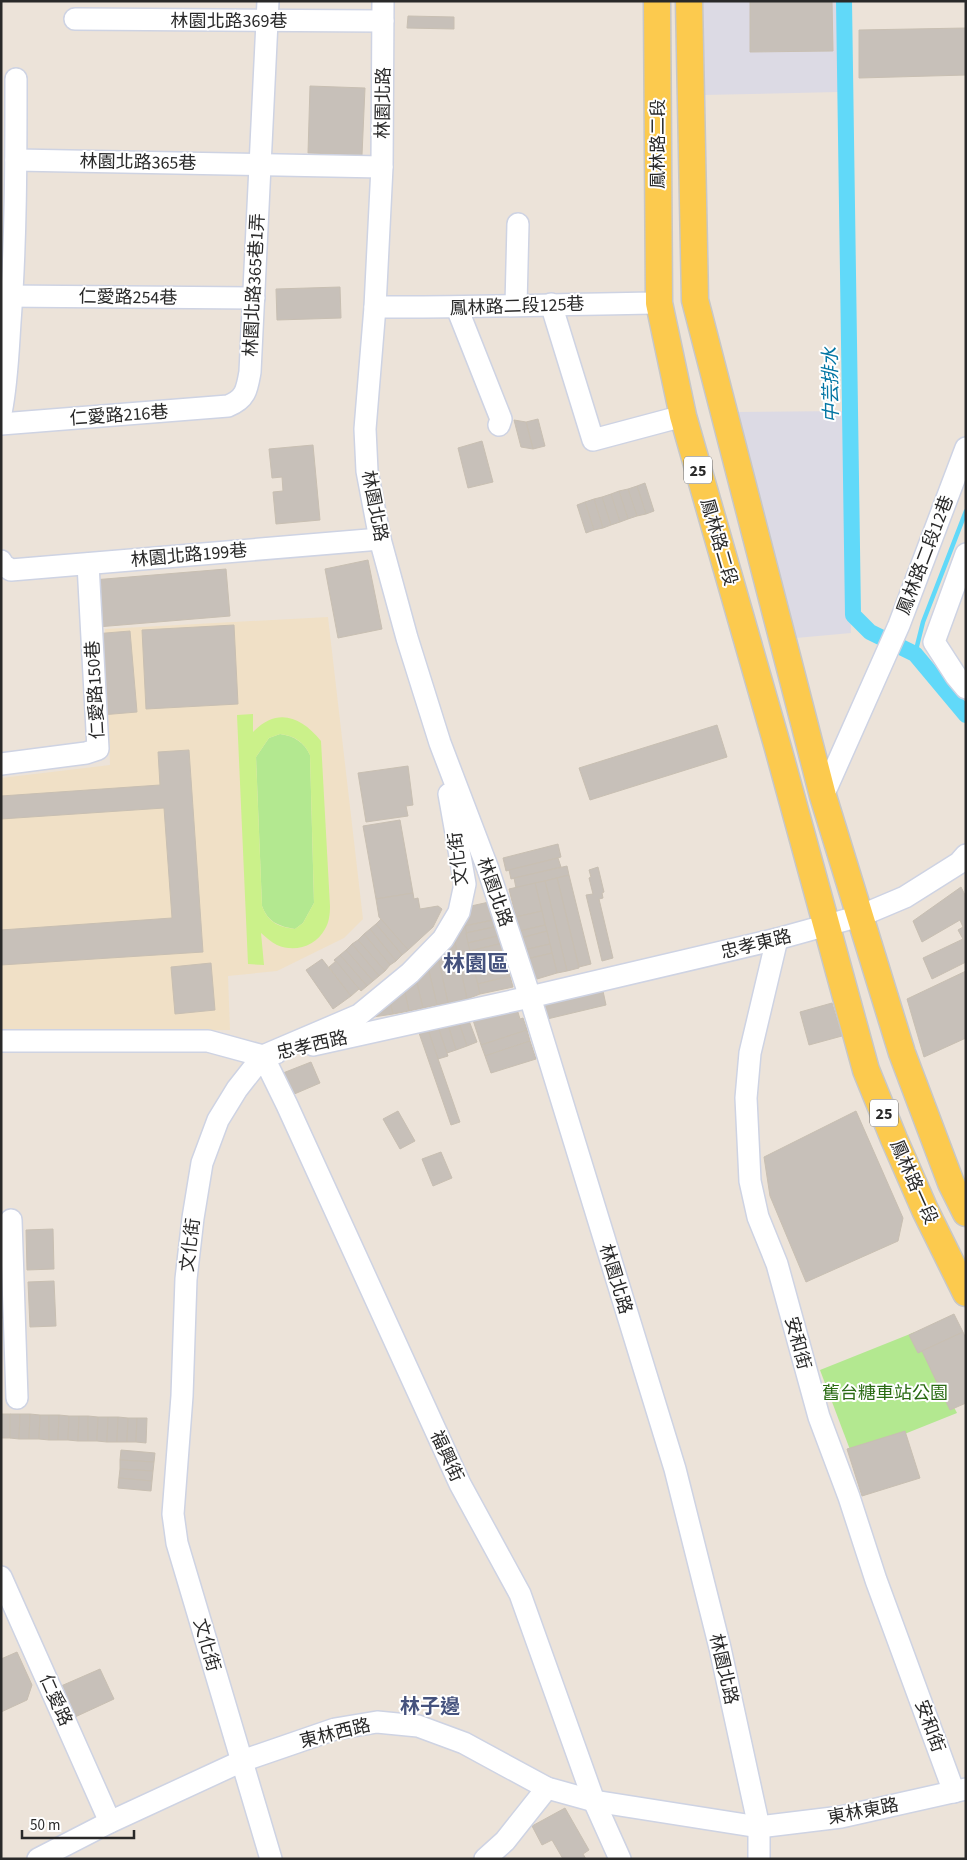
<svg xmlns="http://www.w3.org/2000/svg" width="967" height="1860" font-family="'Source Sans 3','Noto Sans TC',sans-serif">
  <rect width="100%" height="100%" fill="#ece3d9"/>
  <!-- industrial -->
  <g fill="#dcdae4">
    <path d="M701,1H837L839,92L703,95Z"/>
    <path d="M845,411L851,633L796,638L736,412Z"/>
  </g>
  <!-- education -->
  <path fill="#f0e0c6" d="M328,617L363,919L344,938L277,971L228,976L230,1030L1,1031V778L110,765L105,629Z"/>
  <!-- green -->
  <g fill="#b3e890">
    <path d="M280,734C294,736 304,742 310,755L314,903L303,923L295,929C278,926 268,922 262,906L256,757L269,738Z"/>
    <path d="M915,1332L957,1413L852,1455L820,1370Z"/>
  </g>
  <!-- pitch -->
  <path fill="#cbf18a" fill-rule="evenodd" d="M253,714V732C277,707 301,716 321,741L330,906C330,914 329,923 325,929C316,946 295,953 277,945C271,942 266,937 261,933L264,965L248,964L237,715ZM280,734C295,736 304,742 310,755L314,903L303,923L295,929C278,927 268,922 262,906L256,757L269,738Z"/>
  <g fill="none" stroke-linecap="round" stroke-linejoin="round">
    <!-- stream -->
    <path stroke="#61d9f9" stroke-width="4.5" d="M915,654L923,622L966,511"/>
    <!-- canal -->
    <path stroke="#61d9f9" stroke-width="16" d="M844,1L853,615L870,632L915,654L966,715"/>
  </g>
  <!-- building -->
  <g fill="#c7c0b9" stroke="#c8bfb2">
    <path d="M750,1H832L833,51L750,52Z"/>
    <path d="M408,16L454,17V29L407,28Z"/>
    <path d="M966,28V75L859,78V30Z"/>
    <path d="M310,86L365,88L362,155L308,153Z"/>
    <path d="M340,287L341,318L277,320L276,289Z"/>
    <path d="M538,419L545,446L533,449L526,422Z"/>
    <path d="M514,420L526,422L533,449L521,447Z"/>
    <path d="M482,441L493,482L468,488L458,448Z"/>
    <path d="M313,445L320,520L276,524L273,492L283,491L282,477L272,478L269,449Z"/>
    <path d="M645,483L654,511L646,514L637,486Z"/>
    <path d="M637,486L646,514L637,516L628,489Z"/>
    <path d="M628,489L637,516L628,519L619,491Z"/>
    <path d="M619,491L628,519L620,522L611,494Z"/>
    <path d="M611,494L620,522L611,525L602,497Z"/>
    <path d="M602,497L611,525L603,528L594,499Z"/>
    <path d="M594,499L603,528L594,530L585,502Z"/>
    <path d="M585,502L594,530L586,533L577,505Z"/>
    <path d="M368,560L382,629L338,638L325,569Z"/>
    <path d="M226,569L230,616L97,627L93,580Z"/>
    <path d="M234,625L238,704L146,709L142,630Z"/>
    <path d="M130,631L137,712L101,715L94,634Z"/>
    <path d="M717,725L727,757L590,800L579,768Z"/>
    <path d="M189,750L203,952L1,965V930L172,918L164,808L1,819V796L160,785L158,752Z"/>
    <path d="M408,766L413,805L406,806L408,816L366,822L358,773Z"/>
    <path d="M400,820L413,893L376,899L363,826Z"/>
    <path d="M558,844L561,857L506,871L503,858Z"/>
    <path d="M558,858L561,867L511,879L509,870Z"/>
    <path d="M567,866L569,875L516,888L514,878Z"/>
    <path d="M598,867L604,892L602,893L603,898L599,899L613,958L602,961L586,895L593,894L589,878L591,877L589,870Z"/>
    <path d="M569,875L591,964L579,967L557,878Z"/>
    <path d="M557,878L579,968L567,971L545,881Z"/>
    <path d="M545,881L567,971L557,973L535,883Z"/>
    <path d="M535,883L542,911L516,917L509,889Z"/>
    <path d="M961,887L966,897V962L932,979L923,958L963,939L958,930L963,927L960,920L922,942L913,921Z"/>
    <path d="M413,893L414,899L418,898L420,909L438,906L442,909L433,927L408,950L379,917L376,899Z"/>
    <path d="M489,902L493,920L464,926L471,906Z"/>
    <path d="M542,911L545,925L520,931L516,917Z"/>
    <path d="M381,919L408,950L402,955L376,924Z"/>
    <path d="M498,919L499,926L466,933L465,926Z"/>
    <path d="M376,924L402,955L396,961L370,929Z"/>
    <path d="M545,925L547,931L521,938L520,931Z"/>
    <path d="M465,926L480,994L467,999L454,938Z"/>
    <path d="M499,926L502,935L468,943L466,933Z"/>
    <path d="M370,929L396,961L390,965L364,934Z"/>
    <path d="M547,931L550,944L524,950L521,938Z"/>
    <path d="M364,934L390,965L385,971L358,940Z"/>
    <path d="M502,935L503,943L470,951L468,943Z"/>
    <path d="M454,938L467,999L448,1003L438,957Z"/>
    <path d="M358,940L385,971L379,976L352,944Z"/>
    <path d="M503,943L505,950L472,957L470,951Z"/>
    <path d="M352,944L379,976L373,981L346,950Z"/>
    <path d="M550,944L552,953L527,959L524,950Z"/>
    <path d="M346,950L373,981L367,986L340,955Z"/>
    <path d="M505,950L506,958L473,965L472,957Z"/>
    <path d="M552,953L557,973L537,979L530,975L527,959Z"/>
    <path d="M340,955L367,986L361,991L334,960Z"/>
    <path d="M438,957L448,1003L437,1005L428,967Z"/>
    <path d="M506,958L508,967L475,974L473,965Z"/>
    <path d="M322,959L351,996L333,1009L306,970Z"/>
    <path d="M336,961L359,989L351,996L329,967Z"/>
    <path d="M211,963L215,1010L175,1014L171,967Z"/>
    <path d="M428,967L437,1005L423,1008L416,979Z"/>
    <path d="M508,967L510,976L478,984L475,974Z"/>
    <path d="M966,971V1038L924,1057L907,999Z"/>
    <path d="M510,976L513,987L480,994L478,984Z"/>
    <path d="M416,979L423,1008L409,1011L404,988Z"/>
    <path d="M404,988L409,1011L393,1014L389,998Z"/>
    <path d="M603,991L606,1005L543,1020L540,1004Z"/>
    <path d="M389,998L393,1014L373,1017Z"/>
    <path d="M832,1003L842,1036L809,1045L800,1012Z"/>
    <path d="M517,1009L520,1019L523,1018L527,1030L481,1045L472,1017Z"/>
    <path d="M468,1018L477,1042L467,1046L458,1020Z"/>
    <path d="M458,1020L467,1046L456,1050L447,1022Z"/>
    <path d="M447,1022L456,1050L447,1053L437,1024Z"/>
    <path d="M437,1024L448,1056L438,1059L427,1026Z"/>
    <path d="M428,1030L460,1122L451,1125L419,1033Z"/>
    <path d="M527,1030L530,1041L485,1056L481,1045Z"/>
    <path d="M530,1041L536,1059L491,1073L485,1056Z"/>
    <path d="M311,1062L320,1083L292,1095L283,1073Z"/>
    <path d="M398,1111L415,1141L400,1149L383,1119Z"/>
    <path d="M856,1111L903,1218L898,1241L806,1282L770,1196L764,1157Z"/>
    <path d="M441,1152L452,1178L433,1186L422,1159Z"/>
    <path d="M53,1229L54,1269L27,1270L26,1230Z"/>
    <path d="M1,1275H8L10,1318H1Z"/>
    <path d="M54,1281L56,1326L30,1327L28,1282Z"/>
    <path d="M954,1314L963,1332L918,1353L909,1335Z"/>
    <path d="M963,1332L966,1339V1403L950,1410L922,1351Z"/>
    <rect x="1" y="1414" width="9" height="24"/>
    <path d="M10,1414H20L19,1439L10,1438Z"/>
    <path d="M20,1414H30L29,1439H19Z"/>
    <path d="M30,1414L40,1415L39,1439H29Z"/>
    <path d="M40,1415H49V1440L39,1439Z"/>
    <path d="M49,1415H59L58,1440H49Z"/>
    <path d="M59,1415L69,1416L68,1440H58Z"/>
    <path d="M69,1416H79L78,1441L68,1440Z"/>
    <path d="M79,1416H88V1441H78Z"/>
    <path d="M88,1416L98,1417L97,1441H88Z"/>
    <path d="M98,1417H108L107,1442L97,1441Z"/>
    <path d="M108,1417H118L117,1442H107Z"/>
    <path d="M118,1417L128,1418L127,1442H117Z"/>
    <path d="M128,1418H137L136,1442H127Z"/>
    <path d="M137,1418H147L146,1443L136,1442Z"/>
    <path d="M905,1431L920,1478L862,1496L847,1449Z"/>
    <path d="M121,1450L155,1453L154,1462L120,1460Z"/>
    <path d="M120,1460L154,1462L153,1471L120,1469Z"/>
    <path d="M120,1469L153,1471L152,1481L119,1478Z"/>
    <path d="M119,1478L152,1481L151,1491L118,1488Z"/>
    <path d="M17,1652L32,1685L27,1700L1,1712V1659Z"/>
    <path d="M100,1669L114,1699L75,1717L61,1686Z"/>
    <path d="M565,1808L589,1850L583,1854L586,1859H563L552,1840L542,1845L532,1826Z"/>
  </g>
  <g fill="none" stroke-linecap="round" stroke-linejoin="round">
    <!-- minor casing -->
    <g stroke="#ced3e3" stroke-width="24">
      <g id="minor">
        <path d="M383,1L382,167L375,307L365,429L367,471L380,539L407,638L440,743L488,869L530,997L675,1469L720,1648L759,1827V1859"/>
        <path d="M75,19L383,21"/>
        <path d="M16,160L382,167"/>
        <path d="M1,296L254,298"/>
        <path d="M551,304L593,440L683,416"/>
        <path d="M516,305L518,224"/>
        <path d="M375,307C470,308 564,304 659,303"/>
        <path d="M457,308L501,419L499,425"/>
        <path d="M1,413C7,383 8,353 10,322C16,242 16,160 16,79"/>
        <path d="M1,424L228,406C246,399 247,389 250,372L268,1"/>
        <path d="M966,554L934,642L956,676L966,688"/>
        <path d="M1,561L3,565L11,570L380,539"/>
        <path d="M1,764L86,753L98,749L88,564"/>
        <path d="M823,796L899,625L966,448"/>
        <path d="M777,939L750,1053L746,1098L750,1181L758,1217L777,1264L819,1417L849,1497L876,1580L954,1792"/>
        <path d="M1,1041H208L263,1056L276,1053"/>
        <path d="M313,1045L530,997L777,939L860,916L905,897L959,863L966,855"/>
        <path d="M263,1056L287,1105L460,1484L520,1594L594,1801L620,1859"/>
        <path d="M11,1220L17,1398"/>
        <path d="M1,1577L110,1822"/>
        <path d="M38,1859L110,1822L242,1761L335,1729L377,1722L418,1726L464,1743L547,1788L594,1801L759,1827L841,1817L966,1789"/>
        <path d="M271,1859L177,1543L173,1514L182,1396L186,1279L193,1218L202,1163L218,1120L237,1089L263,1056L359,1015L410,973L443,939L459,912L465,884L449,794"/>
        <path d="M485,1859L505,1841L547,1788"/>
      </g>
    </g>
    <!-- major casing -->
    <g stroke="#c7c7c7" stroke-width="29">
      <g id="major">
        <path d="M657,1L659,303L683,416L778,748L866,1070L894,1139L925,1210L966,1293"/>
        <path d="M689,1L695,300L823,796L902,1053L951,1183L966,1213"/>
      </g>
    </g>
    <!-- minor -->
    <use href="#minor" stroke="#fff" stroke-width="21"/>
    <!-- major -->
    <use href="#major" stroke="#fcca4e" stroke-width="26"/>
  </g>
  <g text-anchor="middle" stroke-width="4" stroke-linejoin="round" paint-order="stroke">
    <!-- shield labels -->
    <g fill="#fff" stroke="#696969" stroke-width="1">
      <rect x="684" y="456.5" width="28" height="27" rx="4"/>
      <rect x="870" y="1099.5" width="28" height="27" rx="4"/>
    </g>
    <g font-size="16" font-weight="bold" fill="#292929">
      <text x="698" y="476">25</text>
      <text x="884" y="1119">25</text>
    </g>
    <!-- street labels -->
    <g font-size="18" fill="#292929" stroke="#fff">
      <text x="229" y="27">林園北路369巷</text>
      <text transform="translate(383 103) rotate(-89)" y="6">林園北路</text>
      <text transform="translate(658 144) rotate(-90)" y="6">鳳林路二段</text>
      <text transform="translate(138 162) rotate(1)" y="6">林園北路365巷</text>
      <text transform="translate(254 285) rotate(-87)" y="6">林園北路365巷1弄</text>
      <text transform="translate(128 297) rotate(1)" y="6">仁愛路254巷</text>
      <text transform="translate(517 306) rotate(-2)" y="6">鳳林路二段125巷</text>
      <text transform="translate(119 415) rotate(-4)" y="6">仁愛路216巷</text>
      <text transform="translate(375 506) rotate(79)" y="6">林園北路</text>
      <text transform="translate(719 542) rotate(74)" y="6">鳳林路二段</text>
      <text transform="translate(189 555) rotate(-5)" y="6">林園北路199巷</text>
      <text transform="translate(925 555) rotate(-69)" y="6">鳳林路二段12巷</text>
      <text transform="translate(95 690) rotate(-93)" y="6">仁愛路150巷</text>
      <text transform="translate(458 859) rotate(-97)" y="6">文化街</text>
      <text transform="translate(495 892) rotate(71)" y="6">林園北路</text>
      <text transform="translate(756 944) rotate(-14)" y="6">忠孝東路</text>
      <text transform="translate(312 1045) rotate(-13)" y="6">忠孝西路</text>
      <text transform="translate(914 1182) rotate(66)" y="6">鳳林路一段</text>
      <text transform="translate(190 1245) rotate(-83)" y="6">文化街</text>
      <text transform="translate(616 1279) rotate(73)" y="6">林園北路</text>
      <text transform="translate(798 1343) rotate(75)" y="6">安和街</text>
      <text transform="translate(447 1456) rotate(65)" y="6">福興街</text>
      <text transform="translate(207 1645) rotate(74)" y="6">文化街</text>
      <text transform="translate(724 1669) rotate(77)" y="6">林園北路</text>
      <text transform="translate(56 1700) rotate(66)" y="6">仁愛路</text>
      <text transform="translate(930 1726) rotate(70)" y="6">安和街</text>
      <text transform="translate(335 1733) rotate(-14)" y="6">東林西路</text>
      <text transform="translate(863 1811) rotate(-11)" y="6">東林東路</text>
    </g>
    <!-- park labels -->
    <g font-size="18" fill="#2a6b13" stroke="#fff">
      <text x="885" y="1399">舊台糖車站公園</text>
    </g>
    <!-- water labels -->
    <g font-size="19" font-style="italic" fill="#0275a3" stroke="#fff">
      <text transform="translate(830 385) rotate(-91)" y="7">中芸排水</text>
    </g>
    <!-- quarter labels -->
    <g font-size="20" font-weight="bold" fill="#45527d" stroke="#fff">
      <text x="430" y="1713">林子邊</text>
    </g>
    <!-- district labels -->
    <g font-size="22" font-weight="bold" fill="#45527d" stroke="#fff">
      <text x="476" y="971">林園區</text>
    </g>
  </g>
  <!-- border -->
  <rect width="967" height="1860" fill="none" stroke="#292929" stroke-width="5"/>
  <!-- scale -->
  <path d="M22 1830v8h112v-8" fill="none" stroke="#292929" stroke-width="2.5"/>
  <text x="30" y="1830" font-size="15" fill="#292929" stroke="#ffffff" stroke-width="4" paint-order="stroke">50 m</text>
</svg>
